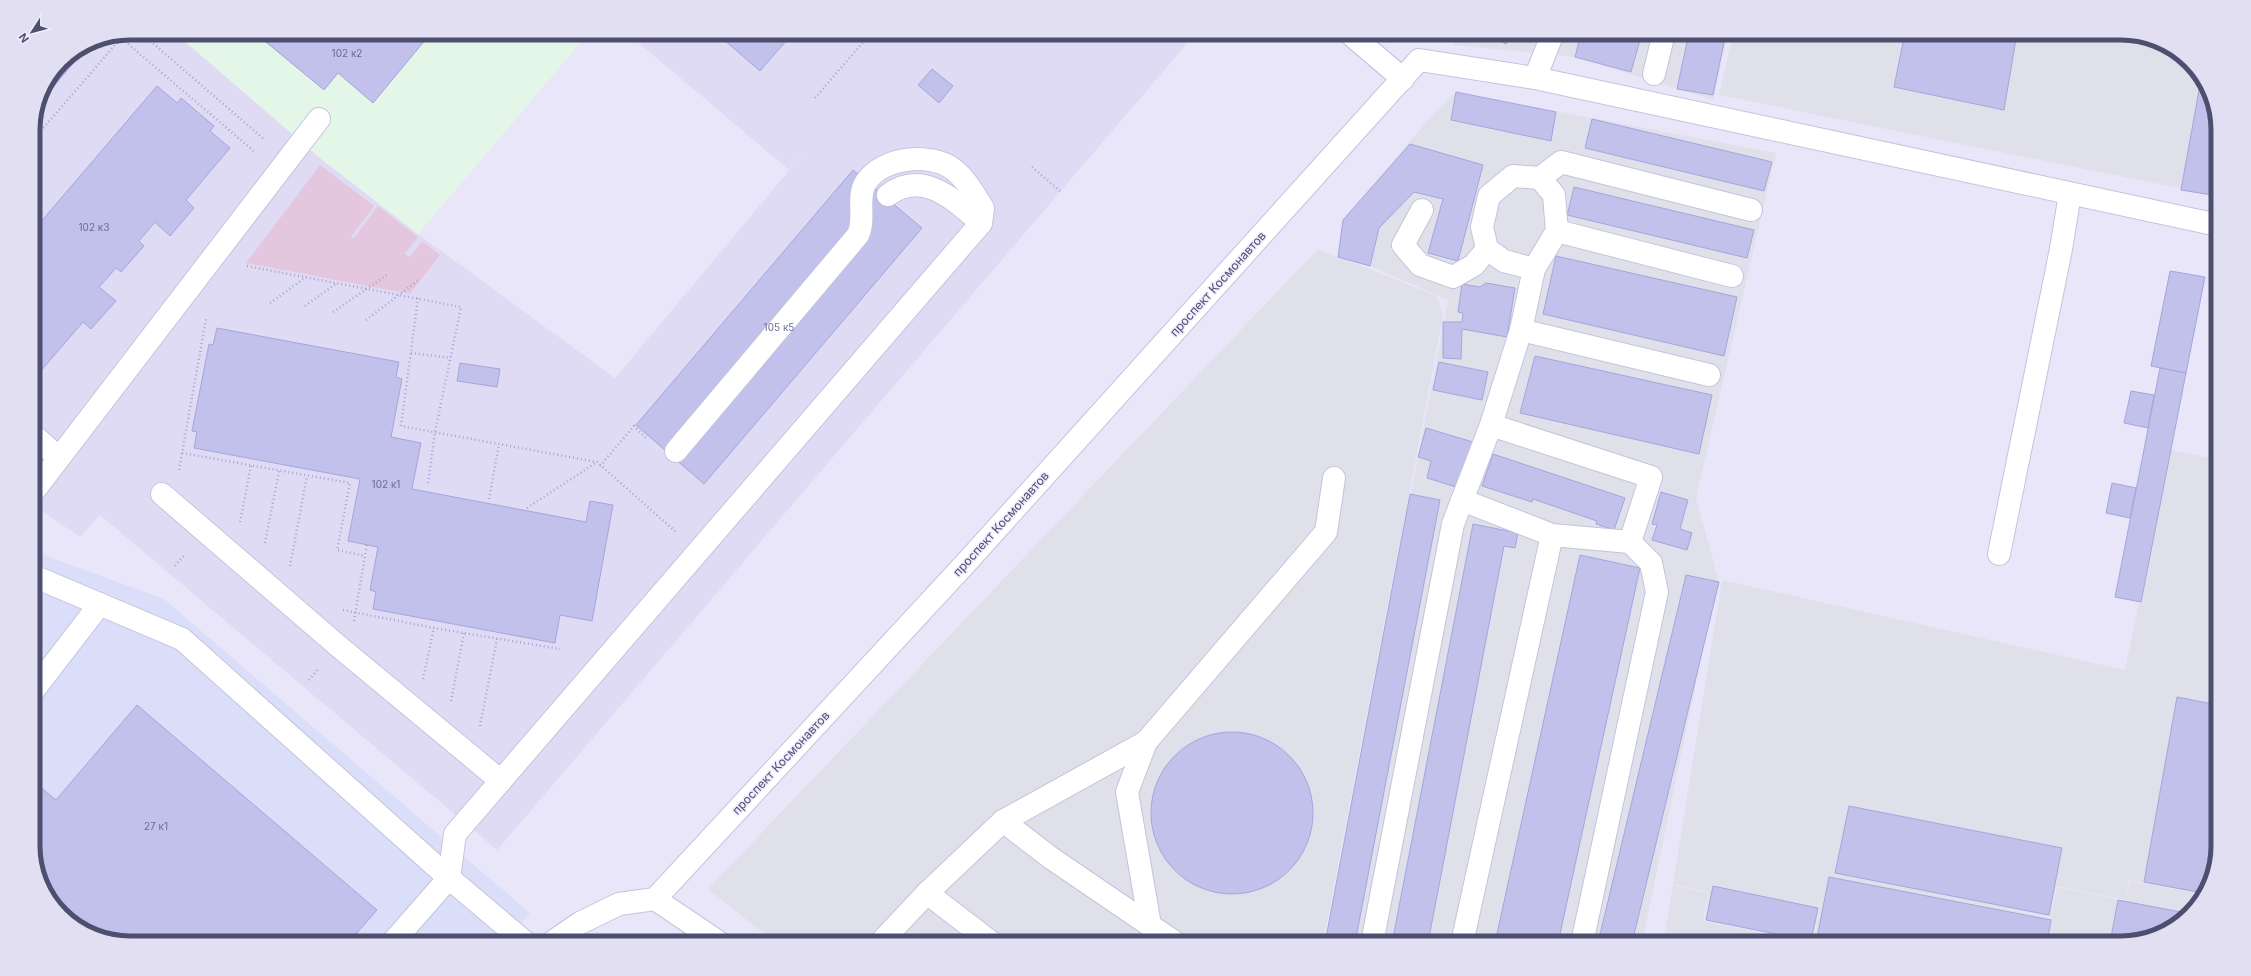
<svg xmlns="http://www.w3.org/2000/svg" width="2251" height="976" font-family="Inter,sans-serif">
  <rect width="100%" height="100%" fill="#eae6f9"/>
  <!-- residential -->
  <path fill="#e0dbf5" d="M130,33H175L320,158L418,234L615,378L807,149L789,170L627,33H1196L497,850L100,515L80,537L33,505V124L40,92L61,61L93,40Z"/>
  <!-- commercial -->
  <path fill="#dbdef8" d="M33,551L164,599L530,913L504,943H130L93,936L53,905L33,853Z"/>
  <!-- industrial -->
  <g fill="#e0e0ea">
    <path d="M1459,33H1728L1713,100L1575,57L1454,45Z"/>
    <path d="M1733,33H2121L2158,40L2198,71L2218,124V196L1719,95Z"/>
    <path d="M1456,92L1776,153L1696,498L1718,578L1642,943H1325L1448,300L1370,266L1344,259L1437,296L1443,316L1323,943H776L708,889L1318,249L1338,257L1343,220L1434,113Z"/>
    <path d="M2171,450L2218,460V846L2211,883L2202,894L2129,880L2126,900L2056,886L2050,917L1983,904L2050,918L2057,887L2126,901L2130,881L2202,894L2175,927L2122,943H1813L1826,873L1812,942L1705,920L1709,892L1673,884L1722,580L2125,670Z"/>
    <path d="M1673,885L1708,893L1703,921L1813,943H1663Z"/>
  </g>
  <!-- education -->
  <path fill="#e3f6e7" d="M175,33H589L418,234L320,158Z"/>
  <!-- green -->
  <g fill="#e5c6df">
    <path d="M320,165L374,206L351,237L353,239L378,206L418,237L405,254L410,257L422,241L440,255L410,294L246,263Z"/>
    <path d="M640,940L666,943H612L617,941Z"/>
  </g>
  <!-- building -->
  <g fill="#c1c1eb" stroke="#a4a5dc">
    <path d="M255,33H431L373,103L338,73L324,90Z"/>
    <path d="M716,33H793L760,71Z"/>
    <path d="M1486,33H1512L1506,44Z"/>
    <path d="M1581,33H1642L1631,72L1575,57Z"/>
    <path d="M1689,33H1726L1713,95L1677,89Z"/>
    <path d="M1905,33H2017L2004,110L1894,87Z"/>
    <path d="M92,41L38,105L40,92L61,61Z"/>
    <path d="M932,69L953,86L939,103L918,85Z"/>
    <path d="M2201,79L2218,124V196L2181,190Z"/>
    <path d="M157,86L177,103L181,98L214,126L210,131L230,148L186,200L194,208L170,236L155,222L139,241L144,246L121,272L116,268L99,287L116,301L91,329L83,322L39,373L33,368V231Z"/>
    <path d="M1456,92L1556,112L1551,141L1451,120Z"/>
    <path d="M1592,119L1772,162L1764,191L1585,148Z"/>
    <path d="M1410,144L1483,165L1458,261L1428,253L1443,199L1414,192L1379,228L1370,266L1338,257L1343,220Z"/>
    <path d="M853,170L922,228L704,484L636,425Z"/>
    <path d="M1574,187L1754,230L1747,258L1567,215Z"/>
    <path d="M1556,256L1737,297L1724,356L1543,314Z"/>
    <path d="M2170,271L2205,277L2186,373L2151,366Z"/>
    <path d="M1486,283L1515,288L1507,337L1462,329L1461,359L1443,358V322H1462L1463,313L1458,312L1462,284L1480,287Z"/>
    <path d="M217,328L399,362L396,377L402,379L391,437L421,443L412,489L586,522L590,501L613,505L592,621L560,615L555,643L373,609L376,592L370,590L378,547L348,541L360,479L194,448L197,432L192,431L209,344L213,345Z"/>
    <path d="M1535,356L1712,395L1699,454L1520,413Z"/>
    <path d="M1439,362L1488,372L1482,400L1433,390Z"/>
    <path d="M460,363L500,369L497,387L457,381Z"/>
    <path d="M2160,368L2186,373L2141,602L2115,597Z"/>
    <path d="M2131,391L2154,395L2148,428L2124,423Z"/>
    <path d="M1426,428L1473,442L1459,488L1427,478L1431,461L1418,457Z"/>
    <path d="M1493,454L1625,498L1614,530L1596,524L1597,521L1533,499L1532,502L1482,486Z"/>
    <path d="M2112,483L2136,488L2130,518L2106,513Z"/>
    <path d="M1661,492L1688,500L1680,529L1692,533L1687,550L1652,540L1657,525L1652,524Z"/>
    <path d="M1410,494L1440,500L1355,943H1325Z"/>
    <path d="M1473,524L1518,533L1515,548L1504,546L1428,943H1392Z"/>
    <path d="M1580,555L1640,568L1558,943H1495Z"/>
    <path d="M1686,575L1719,582L1632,943H1598Z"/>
    <path d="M2177,697L2218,705V846L2211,883L2203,893L2144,882Z"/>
    <path d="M137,705L377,910L348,943H130L93,936L53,905L33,853V781L56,800Z"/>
    <circle cx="1232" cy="813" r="81"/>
    <path d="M1849,806L2062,848L2049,915L1835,873Z"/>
    <path d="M1829,877L2051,920L2047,943H1816Z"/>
    <path d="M1713,886L1818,908L1811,941L1706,920Z"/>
    <path d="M2118,900L2186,913L2175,927L2122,943H2110Z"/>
  </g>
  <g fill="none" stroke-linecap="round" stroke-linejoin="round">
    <!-- minor casing -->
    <g stroke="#c5c3dd" stroke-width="24">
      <g id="minor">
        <path d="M1349,33L1403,79"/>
        <path d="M1654,74L1664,33"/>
        <path d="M1535,78L1553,33"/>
        <path d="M1540,178L1561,162L1751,210"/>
        <path d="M888,195C923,169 954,200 981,223"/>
        <path d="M1422,210L1403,245L1420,265L1453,277L1474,265L1487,249"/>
        <path d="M1557,231L1732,276"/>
        <path d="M1521,330L1709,375"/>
        <path d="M1491,425L1651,477L1630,542"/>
        <path d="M33,435L59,458"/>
        <path d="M33,492L319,119"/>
        <path d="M162,494L337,645L501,781"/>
        <path d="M1462,500L1552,535"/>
        <path d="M1999,554L2061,249L2070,194"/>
        <path d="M33,576L182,639L449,878L526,943"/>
        <path d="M33,691L100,604"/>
        <path d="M1003,821L1051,858L1176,943"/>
        <path d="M927,893L992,943"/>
        <path d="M655,899L720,943"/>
        <path d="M1150,925L1127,792L1146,742L1326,532L1334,478"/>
        <path d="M392,943L449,878L455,834L981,223L983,208C974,194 966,179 953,169C930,152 883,157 866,182C856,197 866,219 858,235L676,451"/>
        <path d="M551,943L580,923L619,904L655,899L965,564L1419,60L1535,78L2218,225"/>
        <path d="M880,943L927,893L1003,821L1146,742"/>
        <path d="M1372,943L1453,524L1491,425L1521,330L1534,269L1557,231L1554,195L1540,178L1513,176L1489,196L1482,227L1487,249L1504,261L1534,269"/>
        <path d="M1462,943L1552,535L1630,542L1651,563L1657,592L1582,943"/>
      </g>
    </g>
    <!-- path -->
    <g stroke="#a5a5d0" stroke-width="2.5" stroke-dasharray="1 3" stroke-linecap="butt">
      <path d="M141,33L265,140"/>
      <path d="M118,35L121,38L124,34"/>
      <path d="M815,98L871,33"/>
      <path d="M33,140L121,38L256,153"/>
      <path d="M1032,167L1060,191"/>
      <path d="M247,266L461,307L435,432L428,484"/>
      <path d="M418,298L401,426L597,462L676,532"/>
      <path d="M270,303L306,277"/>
      <path d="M305,306L337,283"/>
      <path d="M333,312L387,275"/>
      <path d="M366,320L420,279"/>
      <path d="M411,353L451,358"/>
      <path d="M182,453L350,483L337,550L365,556"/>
      <path d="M600,466L634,426L648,440"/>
      <path d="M179,470L206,319"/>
      <path d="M489,499L499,444"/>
      <path d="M527,508L597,462"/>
      <path d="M240,522L251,466"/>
      <path d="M265,543L279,471"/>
      <path d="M175,566L185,554"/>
      <path d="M290,566L307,476"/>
      <path d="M343,610L434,628L560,649"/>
      <path d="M354,621L367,544"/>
      <path d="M423,679L434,628"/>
      <path d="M309,680L319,668"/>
      <path d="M451,701L464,633"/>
      <path d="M480,726L497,639"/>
    </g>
    <!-- minor -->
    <use href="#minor" stroke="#fff" stroke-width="22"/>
  </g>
  <g text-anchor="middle" stroke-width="3" stroke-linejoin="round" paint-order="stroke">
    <!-- number labels -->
    <g font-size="10" fill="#6b6c8e">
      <text x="347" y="57">102 к2</text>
      <text x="94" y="231">102 к3</text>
      <text x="779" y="331">105 к5</text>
      <text x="386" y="488">102 к1</text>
      <text x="156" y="830">27 к1</text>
    </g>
    <!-- street labels -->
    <g font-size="12" fill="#4e4f6f" stroke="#efecfd">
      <text transform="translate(1218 284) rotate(-48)" y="4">проспект Космонавтов</text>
      <text transform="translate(1001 524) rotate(-48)" y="4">проспект Космонавтов</text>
      <text transform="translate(781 763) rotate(-47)" y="4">проспект Космонавтов</text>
    </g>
  </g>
  <!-- crop -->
  <path d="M0 0H2251V976H0ZM130 40H2121A90 90 0 0 1 2211 130V846A90 90 0 0 1 2121 936H130A90 90 0 0 1 40 846V130A90 90 0 0 1 130 40Z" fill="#e2dff2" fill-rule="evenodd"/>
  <path fill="none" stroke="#4e4f6f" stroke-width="5" d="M130 40H2121A90 90 0 0 1 2211 130V846A90 90 0 0 1 2121 936H130A90 90 0 0 1 40 846V130A90 90 0 0 1 130 40Z"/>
  <!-- north arrow -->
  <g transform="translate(32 32) rotate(234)" stroke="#efecfd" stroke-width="3" paint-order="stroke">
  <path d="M0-3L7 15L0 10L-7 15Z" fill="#4e4f6f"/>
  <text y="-6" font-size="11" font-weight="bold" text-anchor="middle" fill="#4e4f6f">N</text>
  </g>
</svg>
